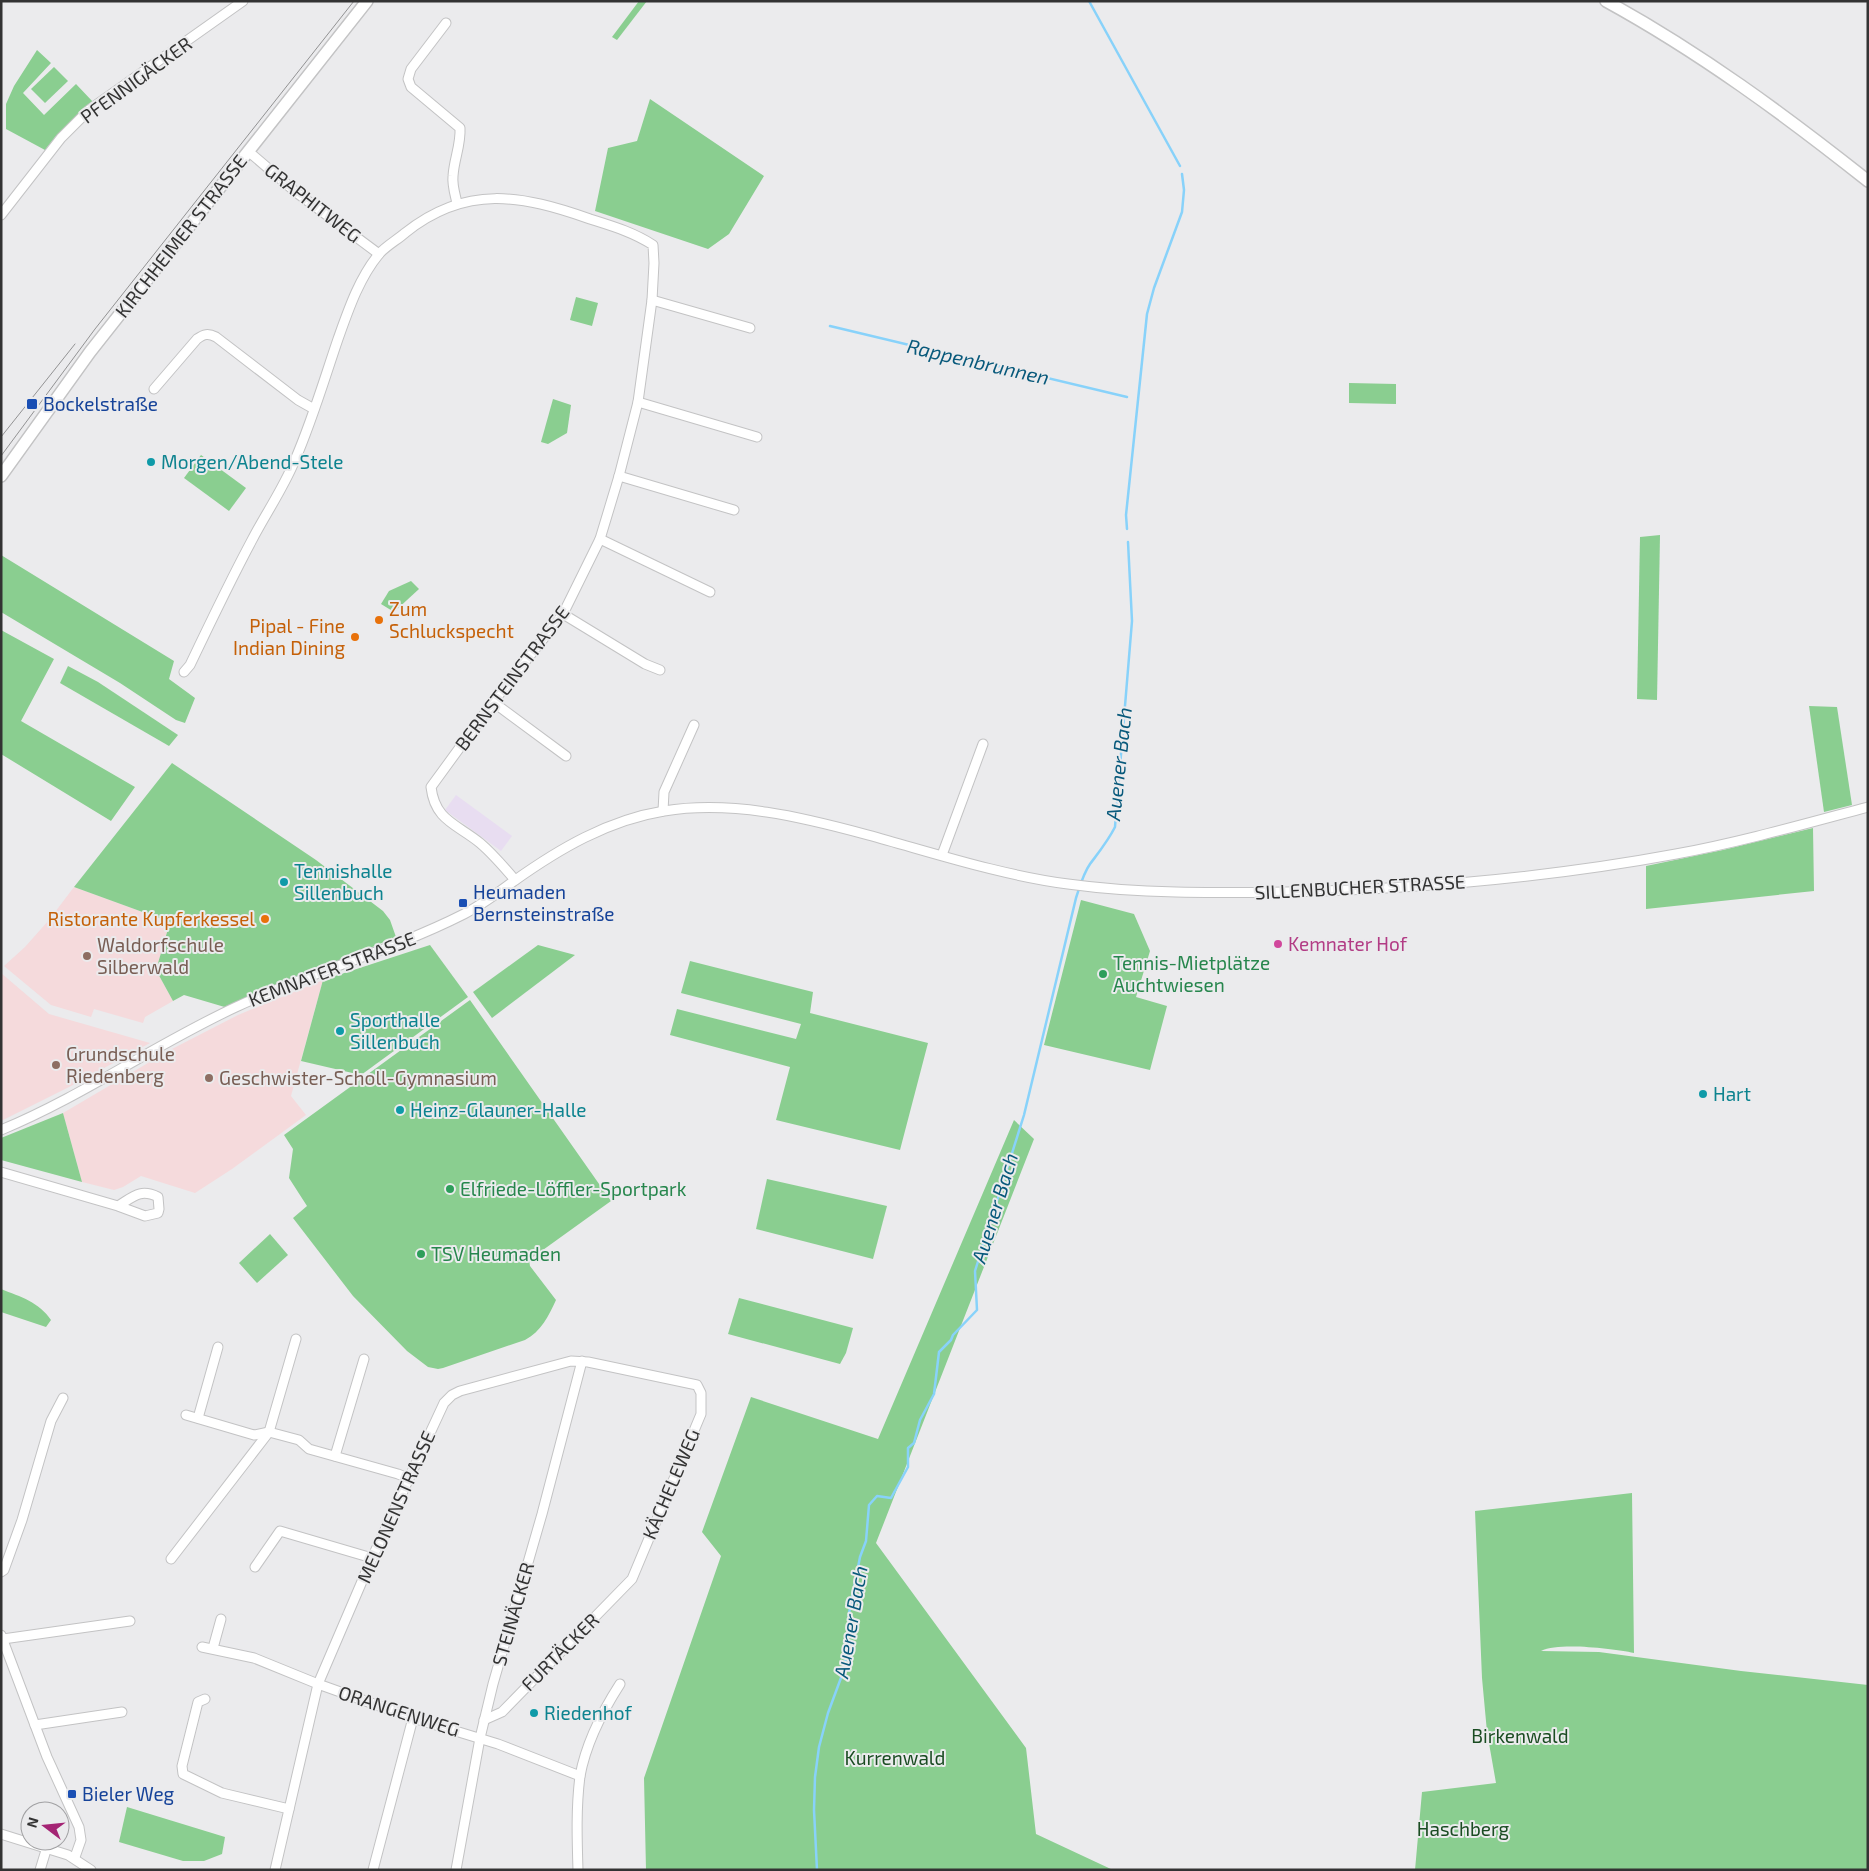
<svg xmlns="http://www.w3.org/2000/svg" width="1869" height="1871" font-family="'Exo 2',sans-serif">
  <rect width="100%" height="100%" fill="#ebebed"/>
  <!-- industrial -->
  <path fill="#e8ddf1" d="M456,795L512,836L501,851L445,810Z"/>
  <!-- education -->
  <g fill="#f5dadc">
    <path d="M74,887L170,922L156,970L173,1001L145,1017L143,1023L94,1009L91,1017L51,1005L4,966L25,947L49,920Z"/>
    <path d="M1,973L49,1014L150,1043L71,1086L1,1121Z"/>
    <path d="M323,980L291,1096L306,1115L232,1169L195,1193L141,1176L123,1187L114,1190L82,1182L63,1113L170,1050L238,1015Z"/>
  </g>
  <!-- green -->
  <g fill="#8ace90">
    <path d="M639,1H647L617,40L612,37Z"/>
    <path d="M37,50L51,63L23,93L44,115L76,84L93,102L56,136L45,150L6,129V104L14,86Z"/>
    <path d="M54,67L68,81L45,103L31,89Z"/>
    <path d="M650,99L764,176L729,234L708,249L595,211L608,148L637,141Z"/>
    <path d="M576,297L598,303L592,326L570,320Z"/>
    <path d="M1349,383L1396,384V404L1349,403Z"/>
    <path d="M553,399L571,405L567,433L548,444L541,442Z"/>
    <path d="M201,455L246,488L229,511L184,478Z"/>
    <path d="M1660,535L1657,700L1637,699L1640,537Z"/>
    <path d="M1,555L174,661L169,679L195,698L185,723L176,720L120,683L1,612Z"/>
    <path d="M411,581L419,589L394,612L381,604L389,591Z"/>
    <path d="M1,630L54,659L21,721L135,787L111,821L1,754Z"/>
    <path d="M68,666L98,682L178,735L169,746L60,683Z"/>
    <path d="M1809,706L1837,707L1852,805L1824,812Z"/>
    <path d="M172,763L316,860L383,911L390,920L396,937L228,1008L184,995L173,1001L156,970L170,922L74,887Z"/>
    <path d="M1813,828L1814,891L1646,909V866L1723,850Z"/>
    <path d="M1081,900L1134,914L1150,951L1136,997L1167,1006L1150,1070L1044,1045Z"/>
    <path d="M430,945L468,997L361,1075L301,1061L323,980Z"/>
    <path d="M538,945L575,955L492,1018L473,992Z"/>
    <path d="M690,961L813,992L810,1013L928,1043L900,1150L776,1120L790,1067L670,1035L677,1009L796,1039L801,1024L681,993Z"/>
    <path d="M470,1000L611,1201L529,1260L530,1266L556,1300C549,1315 541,1332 525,1340L443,1368L438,1369L428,1367L407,1351L353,1296L293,1218L307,1206L289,1178L293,1149L284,1135Z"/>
    <path d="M63,1113L82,1182L1,1160V1138Z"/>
    <path d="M1014,1120L1034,1139L876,1543L1026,1748L1036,1834L1113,1870H646L644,1778L721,1556L702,1532L751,1397L878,1439Z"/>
    <path d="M767,1179L887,1206L873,1259L756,1229Z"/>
    <path d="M270,1234L288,1255L257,1283L239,1263Z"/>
    <path d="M1,1289C21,1297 39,1302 51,1320L46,1327L1,1312Z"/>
    <path d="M739,1298L853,1328L846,1353L840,1364L728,1334Z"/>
    <path d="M1632,1493L1634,1653C1613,1649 1560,1642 1541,1651L1599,1652L1741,1671L1868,1685V1870H1415L1422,1792L1496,1783L1487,1732L1482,1678L1475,1511Z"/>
    <path d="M127,1807L225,1837L222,1854L204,1861H183L119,1842Z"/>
  </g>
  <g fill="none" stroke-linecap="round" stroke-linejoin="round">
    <!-- stream -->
    <g stroke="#88d2fa" stroke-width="2.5">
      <path d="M1089,1L1180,166"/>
      <path d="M830,326L1127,397"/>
      <path d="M1127,529L1126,515L1147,314L1154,288L1182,212L1184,190L1182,174"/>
      <path d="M817,1870L814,1810L815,1777L819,1747L828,1713L845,1667L849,1613L860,1557L866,1541L869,1505L877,1496L891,1498L908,1467V1448L914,1443L920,1420L934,1394L939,1352L951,1340L953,1335L977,1310L975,1271L1024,1115L1076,898C1080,886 1083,874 1090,864C1099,852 1108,841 1115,827L1132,621L1128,542"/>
    </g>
    <!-- minor casing -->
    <g stroke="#c3c3c4" stroke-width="11">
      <g id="minor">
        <path d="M446,23L411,69L408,79L411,87L460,128C461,145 454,159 453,176C452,185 455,194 457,203"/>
        <path d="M248,151L297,193L379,254"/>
        <path d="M1,215L61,138L89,110L243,1"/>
        <path d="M652,300L750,328"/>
        <path d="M154,389L197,339C204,334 208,333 216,337L298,400L314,409"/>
        <path d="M638,402L757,437"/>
        <path d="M619,476L734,510"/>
        <path d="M600,539L710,592"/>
        <path d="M563,614L645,664L660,670"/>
        <path d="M184,672L190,665C210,623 230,581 252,540C266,513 283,489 295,460C312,421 324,380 338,339C348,311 359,278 379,254C386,246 397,240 405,233C466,184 522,195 590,219C612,226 633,232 653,245L654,263L652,300L638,402L619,476L600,539L563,614L493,702L431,787C435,821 457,824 480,843C493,854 504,867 515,880"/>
        <path d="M493,702L566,756"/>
        <path d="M663,811L664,792L694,725"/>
        <path d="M942,855L983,744"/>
        <path d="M1,1130C83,1096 156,1044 236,1007C311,972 391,951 464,914C482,905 498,893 514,881C559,849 608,820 664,811C732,800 802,817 868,835C934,853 1000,875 1068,884C1140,894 1212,893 1285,892C1416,889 1547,878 1676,854C1741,842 1804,824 1868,807"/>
        <path d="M1,1172L118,1206L145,1216L158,1213L159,1209L158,1197C140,1188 133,1197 118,1206"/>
        <path d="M186,1415L254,1435L269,1432L299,1440L309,1449L398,1474L408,1478"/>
        <path d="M198,1418L218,1347"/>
        <path d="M335,1456L364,1359"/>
        <path d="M171,1559L269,1432L296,1339"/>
        <path d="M255,1567L280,1531L372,1558"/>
        <path d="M1,1572L4,1570L22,1520L51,1421L63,1398"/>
        <path d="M1,1635L47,1757L79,1827L81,1840L75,1857"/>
        <path d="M3,1639L130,1621"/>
        <path d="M202,1647L254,1658L318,1684L413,1718L498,1744L580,1776"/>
        <path d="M213,1648L221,1619"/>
        <path d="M205,1699L198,1702L182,1766L183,1774L222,1793L289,1809"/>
        <path d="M35,1725L122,1712"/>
        <path d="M1,1834L68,1855L91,1870"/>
        <path d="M40,1870L47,1847"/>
        <path d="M275,1870L318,1684L372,1558L444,1403L452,1395L460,1391L571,1361L588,1362L697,1385L701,1393V1414L632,1579L502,1712L484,1720"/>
        <path d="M373,1870L413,1718"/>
        <path d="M456,1870L480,1738L493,1684L542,1514L582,1361"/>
        <path d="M578,1870C577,1839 576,1807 580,1776C586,1743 602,1712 620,1684"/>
      </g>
    </g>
    <!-- major casing -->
    <g stroke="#c3c3c4" stroke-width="14">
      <g id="major">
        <path d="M1606,1C1699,52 1785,115 1868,181"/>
        <path d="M1,476L90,352L367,1"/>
      </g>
    </g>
    <!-- minor -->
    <use href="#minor" stroke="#fff" stroke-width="9"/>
    <!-- major -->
    <use href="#major" stroke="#fff" stroke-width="11"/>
    <!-- tram -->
    <g stroke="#929293" stroke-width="1">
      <path d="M1,437L75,344"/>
      <path d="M1,456L95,329L354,1"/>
    </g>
  </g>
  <!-- markers -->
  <g fill="#1a4fb4" stroke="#ebebed" stroke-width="2">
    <rect x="26" y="398" width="12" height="12" rx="2.5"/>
    <rect x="458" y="898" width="10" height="10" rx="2.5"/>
    <rect x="67" y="1789" width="10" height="10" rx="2.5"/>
  </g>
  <g fill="#0f9aa8" stroke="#ebebed" stroke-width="2">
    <circle cx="151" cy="462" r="5"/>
    <circle cx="284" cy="882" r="5"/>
    <circle cx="340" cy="1031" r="5"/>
    <circle cx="1703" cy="1094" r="5"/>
    <circle cx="400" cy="1110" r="5"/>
    <circle cx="534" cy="1713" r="5"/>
  </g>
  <g fill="#e8710a" stroke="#ebebed" stroke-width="2">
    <circle cx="379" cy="620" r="5"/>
    <circle cx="355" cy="637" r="5"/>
    <circle cx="265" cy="919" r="5"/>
  </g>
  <circle fill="#d1479c" stroke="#ebebed" stroke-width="2" cx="1278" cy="944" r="5"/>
  <g fill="#8d6e63" stroke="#ebebed" stroke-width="2">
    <circle cx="87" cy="956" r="5"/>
    <circle cx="56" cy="1065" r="5"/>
    <circle cx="209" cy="1078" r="5"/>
  </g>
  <g fill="#2e9e5b" stroke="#ebebed" stroke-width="2">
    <circle cx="1103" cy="974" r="5"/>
    <circle cx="450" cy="1189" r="5"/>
    <circle cx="421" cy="1254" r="5"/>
  </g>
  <g text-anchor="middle" stroke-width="4" stroke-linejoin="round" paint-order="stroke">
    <!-- street labels -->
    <g font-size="19" fill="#333" stroke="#ebebed">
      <text transform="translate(136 80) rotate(-36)" y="7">PFENNIGÄCKER</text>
      <text transform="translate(313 203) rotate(38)" y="7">GRAPHITWEG</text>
      <text transform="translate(181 236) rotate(-52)" y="7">KIRCHHEIMER STRASSE</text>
      <text transform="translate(512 678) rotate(-53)" y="7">BERNSTEINSTRASSE</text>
      <text transform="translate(1360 887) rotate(-3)" y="7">SILLENBUCHER STRASSE</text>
      <text transform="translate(332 969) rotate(-21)" y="7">KEMNATER STRASSE</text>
      <text transform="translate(671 1484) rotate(-67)" y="7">KÄCHELEWEG</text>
      <text transform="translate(396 1507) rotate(-66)" y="7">MELONENSTRASSE</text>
      <text transform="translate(513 1614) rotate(-74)" y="7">STEINÄCKER</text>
      <text transform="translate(560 1652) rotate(-45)" y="7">FURTÄCKER</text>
      <text transform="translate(399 1711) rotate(18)" y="7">ORANGENWEG</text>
    </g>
    <!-- transit labels -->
    <g font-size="19" fill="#164399" stroke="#ebebed" text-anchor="start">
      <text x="43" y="411">Bockelstraße</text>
      <text x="473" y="899">Heumaden<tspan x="473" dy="22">Bernsteinstraße</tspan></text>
      <text x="82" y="1801">Bieler Weg</text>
    </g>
    <!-- culture labels -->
    <g font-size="19" fill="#0d838f" stroke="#ebebed" text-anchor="start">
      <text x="161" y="469">Morgen/Abend-Stele</text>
      <text x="294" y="878">Tennishalle<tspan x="294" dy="22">Sillenbuch</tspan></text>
      <text x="350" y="1027">Sporthalle<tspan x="350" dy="22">Sillenbuch</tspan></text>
      <text x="1713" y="1101">Hart</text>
      <text x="410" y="1117">Heinz-Glauner-Halle</text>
      <text x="544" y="1720">Riedenhof</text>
    </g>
    <!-- food labels -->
    <g font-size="19" fill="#c56008" stroke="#ebebed" text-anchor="end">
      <text x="389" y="616" text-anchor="start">Zum<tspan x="389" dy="22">Schluckspecht</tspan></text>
      <text x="345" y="633">Pipal - Fine<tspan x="345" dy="22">Indian Dining</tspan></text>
      <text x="255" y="926">Ristorante Kupferkessel</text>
    </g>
    <!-- hotel labels -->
    <g font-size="19" fill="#b23c85" stroke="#ebebed" text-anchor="start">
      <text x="1288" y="951">Kemnater Hof</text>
    </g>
    <!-- education labels -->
    <g font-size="19" fill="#785e54" stroke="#ebebed" text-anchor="start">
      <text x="97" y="952">Waldorfschule<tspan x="97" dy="22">Silberwald</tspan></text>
      <text x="66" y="1061">Grundschule<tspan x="66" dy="22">Riedenberg</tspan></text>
      <text x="219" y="1085">Geschwister-Scholl-Gymnasium</text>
    </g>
    <!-- leisure labels -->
    <g font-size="19" fill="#27864d" stroke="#ebebed" text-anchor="start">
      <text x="1113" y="970">Tennis-Mietplätze<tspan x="1113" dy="22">Auchtwiesen</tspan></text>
      <text x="460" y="1196">Elfriede-Löffler-Sportpark</text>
      <text x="431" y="1261">TSV Heumaden</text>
    </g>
    <!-- park labels -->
    <g font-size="19" fill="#1a4c22" stroke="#ebebed">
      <text x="1520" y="1743">Birkenwald</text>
      <text x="895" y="1765">Kurrenwald</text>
      <text x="1463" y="1836">Haschberg</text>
    </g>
    <!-- water labels -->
    <g font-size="20" font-style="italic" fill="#08597b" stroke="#ebebed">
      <text transform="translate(978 362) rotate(13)" y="7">Rappenbrunnen</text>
      <text transform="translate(1119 764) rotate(-84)" y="7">Auener Bach</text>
      <text transform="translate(995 1208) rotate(-73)" y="7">Auener Bach</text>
      <text transform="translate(851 1622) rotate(-80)" y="7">Auener Bach</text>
    </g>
  </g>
  <!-- border -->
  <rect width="1869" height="1871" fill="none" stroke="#333333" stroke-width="5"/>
  <!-- north arrow -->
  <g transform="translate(45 1826) rotate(286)"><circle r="24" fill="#ebebed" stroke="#a1a1a3"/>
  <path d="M0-4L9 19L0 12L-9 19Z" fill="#a42474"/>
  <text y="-8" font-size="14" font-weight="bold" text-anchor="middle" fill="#333333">N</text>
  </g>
</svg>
